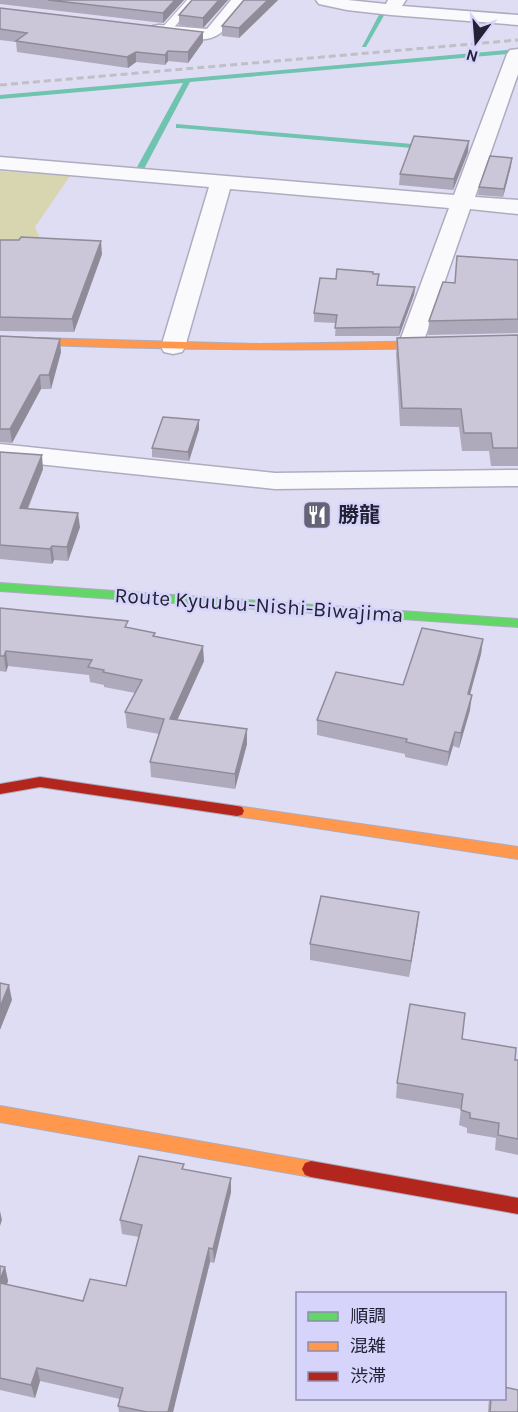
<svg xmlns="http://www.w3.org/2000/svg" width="518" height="1412" font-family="Karla,'Noto Sans JP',sans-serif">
  <rect width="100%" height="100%" fill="#dfddf3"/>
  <!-- green -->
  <path fill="#d7d6b0" d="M0,171L70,176L35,227L41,241L0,281Z"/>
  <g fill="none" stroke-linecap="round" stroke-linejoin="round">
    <!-- stream -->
    <g fill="#6fc3af" fill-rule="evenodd">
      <path d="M381,11L386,12L366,47H362Z"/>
      <path d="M518,49V53L190,82L144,169L140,171L136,169L183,83L0,99V95Z"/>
      <path d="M176,124L424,145L428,147L424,149L179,128H176Z"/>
    </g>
    <!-- lane casing -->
    <g stroke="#aeacbf" stroke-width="2">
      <path id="lane" d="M187,0H198L169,33H161V29Z"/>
    </g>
    <!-- street casing -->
    <g stroke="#aeacbf" stroke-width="3">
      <g id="street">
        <path d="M231,0H249C215,47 213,42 159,35L153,34L150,30L153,26L159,25L207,29Z"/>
        <path d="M316,0H348L386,4L388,0H406L402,6L518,15V25L391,15L347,10L319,4Z"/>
        <path d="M518,49V74L475,197L518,200V214L470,209L422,346L419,351L410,353L401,351L398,346L449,208L230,189L185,347L182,352L173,354L164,352L161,347L209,187L0,169V157L454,195L507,54L510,50Z"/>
        <path d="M0,444L275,473L518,470V486L275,489L0,460Z"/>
      </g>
    </g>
    <!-- fast casing -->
    <g stroke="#aeacbf" stroke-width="2">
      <path id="fast" d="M0,583L518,619V627L0,591Z"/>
    </g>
    <!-- slow casing -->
    <g stroke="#aeacbf" stroke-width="2">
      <g id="slow">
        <path d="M0,337L259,344L518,340V346C345,351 173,351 0,343Z"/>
        <path d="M237,806L518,847V859L237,816L232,815L230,811L232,807Z"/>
        <path d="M0,1106L311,1161L317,1163L320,1169L317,1175L311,1177L0,1122Z"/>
      </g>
    </g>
    <!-- jam casing -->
    <g stroke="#aeacbf" stroke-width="2">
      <g id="jam">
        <path d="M40,777L237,806L242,807L244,811L242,815L237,816L40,787L0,794V784Z"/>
        <path d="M311,1161L518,1198V1214L311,1177L305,1175L302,1169L305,1163Z"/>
      </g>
    </g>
    <!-- lane -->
    <use href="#lane" fill="#fafafd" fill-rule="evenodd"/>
    <!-- street -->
    <use href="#street" fill="#fafafd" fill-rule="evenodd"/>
    <!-- fast -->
    <use href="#fast" fill="#63d668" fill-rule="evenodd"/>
    <!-- slow -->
    <use href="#slow" fill="#ff974d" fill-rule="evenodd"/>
    <!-- jam -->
    <use href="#jam" fill="#b3261e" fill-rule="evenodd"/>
    <!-- rail -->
    <path stroke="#c0bfc6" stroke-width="3" stroke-dasharray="7 4" stroke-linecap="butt" d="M0,85L518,40"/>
  </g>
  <!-- wall -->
  <g fill="#afaabb">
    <path d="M0,0H184L163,23L0,4Z"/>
    <path d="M228,0L203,28L179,25V15Z"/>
    <path d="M244,0H278L239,38L222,36V26Z"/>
    <path d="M0,8L203,32V42L188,63L168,61L165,65L136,62L128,68L17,52L16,42L0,40Z"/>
    <path d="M468,152L453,190L399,185L400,174Z"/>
    <path d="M511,166L503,197L478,195L479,187Z"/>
    <path d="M0,240L102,254L74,332L0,331Z"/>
    <path d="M457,256L518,260V333L428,335L429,321L455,283Z"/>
    <path d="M373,274L378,285L415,287L414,295L399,336H335L336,323L314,322V313L336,279Z"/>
    <path d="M518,335V466H491L489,451H462L459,427L400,426L396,355L397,338Z"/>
    <path d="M0,336L61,352L51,389H41L12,443L0,442Z"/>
    <path d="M199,420V429L189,461L152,457V448Z"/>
    <path d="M0,449V452L43,469L28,509L80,527L68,561L54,560L52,564L0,559Z"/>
    <path d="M0,608L129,628L155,637L204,661L177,720L247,729V744L235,789L151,777L150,762L159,734L127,728L125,712L135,693L104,687V685L90,682L89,675L8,666L6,672L0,671Z"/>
    <path d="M483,639L481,654L470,694V710L459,748L453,746L447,766L405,757V754L317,735V720L403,685Z"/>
    <path d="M419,912L409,977L310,960V944Z"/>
    <path d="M462,1039L518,1060V1155L495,1150L496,1138L467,1133V1128L459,1125L461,1109L396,1098L397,1083Z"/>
    <path d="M184,1169L231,1192L214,1263L210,1262L173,1412H119L118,1406L120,1399L40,1381L35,1398L0,1390V1266L5,1267L8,1281L7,1285L83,1301L126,1286L139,1237L122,1234L120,1220Z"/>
    <path d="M489,1398H504L518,1412H488Z"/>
  </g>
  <!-- shaded-wall -->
  <g fill="#8f8b98">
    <path d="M175,0H184L163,23V13Z"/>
    <path d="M219,0H228L203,28V18Z"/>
    <path d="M268,0H278L239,38V28Z"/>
    <path d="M203,32V42L188,63V52Z"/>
    <path d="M168,51V61L165,65V55Z"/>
    <path d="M136,52V62L128,68L127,57Z"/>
    <path d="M469,141L468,152L453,190L454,179Z"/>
    <path d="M512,158L511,166L503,197L504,189Z"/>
    <path d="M101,241L102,254L74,332L72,319Z"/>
    <path d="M415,287L414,295L399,336L400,327Z"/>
    <path d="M60,339L61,352L51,389L49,375Z"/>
    <path d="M40,375L41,389L12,443L10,429Z"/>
    <path d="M199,420V429L189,461L188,452Z"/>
    <path d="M42,455L43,469L22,522L20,508Z"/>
    <path d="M78,513L80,527L68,561L67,547Z"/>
    <path d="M52,546L54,560L52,564L50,549Z"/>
    <path d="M483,639L481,654L466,709L468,694Z"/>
    <path d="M203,646L204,661L171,734L170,719Z"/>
    <path d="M6,651L8,666L6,672L4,656Z"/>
    <path d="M472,695L470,710L459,748L461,733Z"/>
    <path d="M247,729V744L235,789V774Z"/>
    <path d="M455,732L453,746L447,766L449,752Z"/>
    <path d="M419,912L417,929L409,977L411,961Z"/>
    <path d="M9,985L12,1000L0,1030V1007Z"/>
    <path d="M231,1178V1192L214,1263L213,1249Z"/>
    <path d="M0,1211L2,1220L0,1226Z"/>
    <path d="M209,1248L210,1262L173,1412H168Z"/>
    <path d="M5,1267L8,1281L2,1296L0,1287V1280Z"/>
    <path d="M37,1368L40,1381L35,1398L31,1385Z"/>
  </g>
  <!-- building -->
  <g fill="#ccc6d9" stroke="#8f8b98" stroke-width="1.5">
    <path d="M48,0H175L163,13Z"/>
    <path d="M192,0H219L203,18L179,15Z"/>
    <path d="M244,0H268L239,28L222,26Z"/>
    <path d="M0,8L203,32L188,52L168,51L165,55L136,52L127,57L16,41L27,33L0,29Z"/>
    <path d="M414,136L469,141L454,179L400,174Z"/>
    <path d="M490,156L512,158L504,189L479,187Z"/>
    <path d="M21,237L101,241L72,319L0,317V240H19Z"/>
    <path d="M457,256L518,260V319L429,321L443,282L455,283Z"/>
    <path d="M337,269L373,272V274H379L377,285L415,287L400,327L335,328L337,315L314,313L320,278L336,279Z"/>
    <path d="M518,335V448H493L491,433H464L461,409L402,408L397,338Z"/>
    <path d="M0,336L60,339L49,375H40L10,429H0Z"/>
    <path d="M163,417L199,420L188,452L152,448Z"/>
    <path d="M0,452L42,455L20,508L78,513L67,547L52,546L50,549L0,545Z"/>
    <path d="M0,608L128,621L125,627L155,633L153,636L203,646L170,719L247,729L235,774L150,762L164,719L125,712L142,680L103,672L104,670L88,667L92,660L6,651L4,656H0Z"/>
    <path d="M422,628L483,639L468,694L472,695L461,733L455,732L449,752L406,742L407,739L317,720L336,672L403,685Z"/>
    <path d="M321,896L419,912L411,961L310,944Z"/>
    <path d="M0,983L9,985L0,1007Z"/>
    <path d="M410,1004L465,1013L462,1039L516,1048L515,1060H518V1139L498,1135L499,1123L470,1118V1113L461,1110L463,1094L397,1083Z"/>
    <path d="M139,1156L184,1164L182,1169L231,1178L213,1249L209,1248L168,1412H147L118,1406L123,1388L37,1368L31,1385L0,1378V1283L83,1301L90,1279L126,1286L142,1225L120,1220Z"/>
    <path d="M0,1266L5,1267L0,1280Z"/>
    <path d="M504,1387L518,1390V1412H490L491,1398H504Z"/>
  </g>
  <!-- icons -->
  <defs>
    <g id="restaurant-square" transform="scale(1.5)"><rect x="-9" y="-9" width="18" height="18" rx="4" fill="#656377" stroke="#d7d4fc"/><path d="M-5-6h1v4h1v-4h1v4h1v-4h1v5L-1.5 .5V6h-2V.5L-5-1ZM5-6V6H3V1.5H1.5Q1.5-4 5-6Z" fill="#fff"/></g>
  </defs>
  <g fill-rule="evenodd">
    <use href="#restaurant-square" x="317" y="515"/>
  </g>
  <g text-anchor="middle" stroke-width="5" stroke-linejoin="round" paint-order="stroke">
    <!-- poi labels -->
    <g font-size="21" font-weight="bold" fill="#232134" stroke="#d7d4fc" text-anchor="start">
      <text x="338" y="522">勝龍</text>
    </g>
    <!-- street labels -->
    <g font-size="21" fill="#232134" stroke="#d7d4fc">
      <text transform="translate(259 605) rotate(4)" y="7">Route Kyuubu-Nishi-Biwajima</text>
    </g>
  </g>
  <!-- legend -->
  <rect x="296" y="1292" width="210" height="108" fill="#d7d4fc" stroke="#8f8cac" stroke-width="1.5"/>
  <rect x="308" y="1312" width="30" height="9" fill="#63d668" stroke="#8f8cac" stroke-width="1.5"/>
  <text x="350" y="1322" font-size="18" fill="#232134">順調</text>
  <rect x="308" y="1342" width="30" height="9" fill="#ff974d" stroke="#8f8cac" stroke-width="1.5"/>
  <text x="350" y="1352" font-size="18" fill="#232134">混雑</text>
  <rect x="308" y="1372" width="30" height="9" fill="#b3261e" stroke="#8f8cac" stroke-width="1.5"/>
  <text x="350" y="1382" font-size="18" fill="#232134">渋滞</text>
  <!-- north arrow -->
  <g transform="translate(476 42) rotate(196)" stroke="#d7d4fc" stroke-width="4.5" paint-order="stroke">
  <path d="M0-4.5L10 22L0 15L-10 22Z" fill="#232134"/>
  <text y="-9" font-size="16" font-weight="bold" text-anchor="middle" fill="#232134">N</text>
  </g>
</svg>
